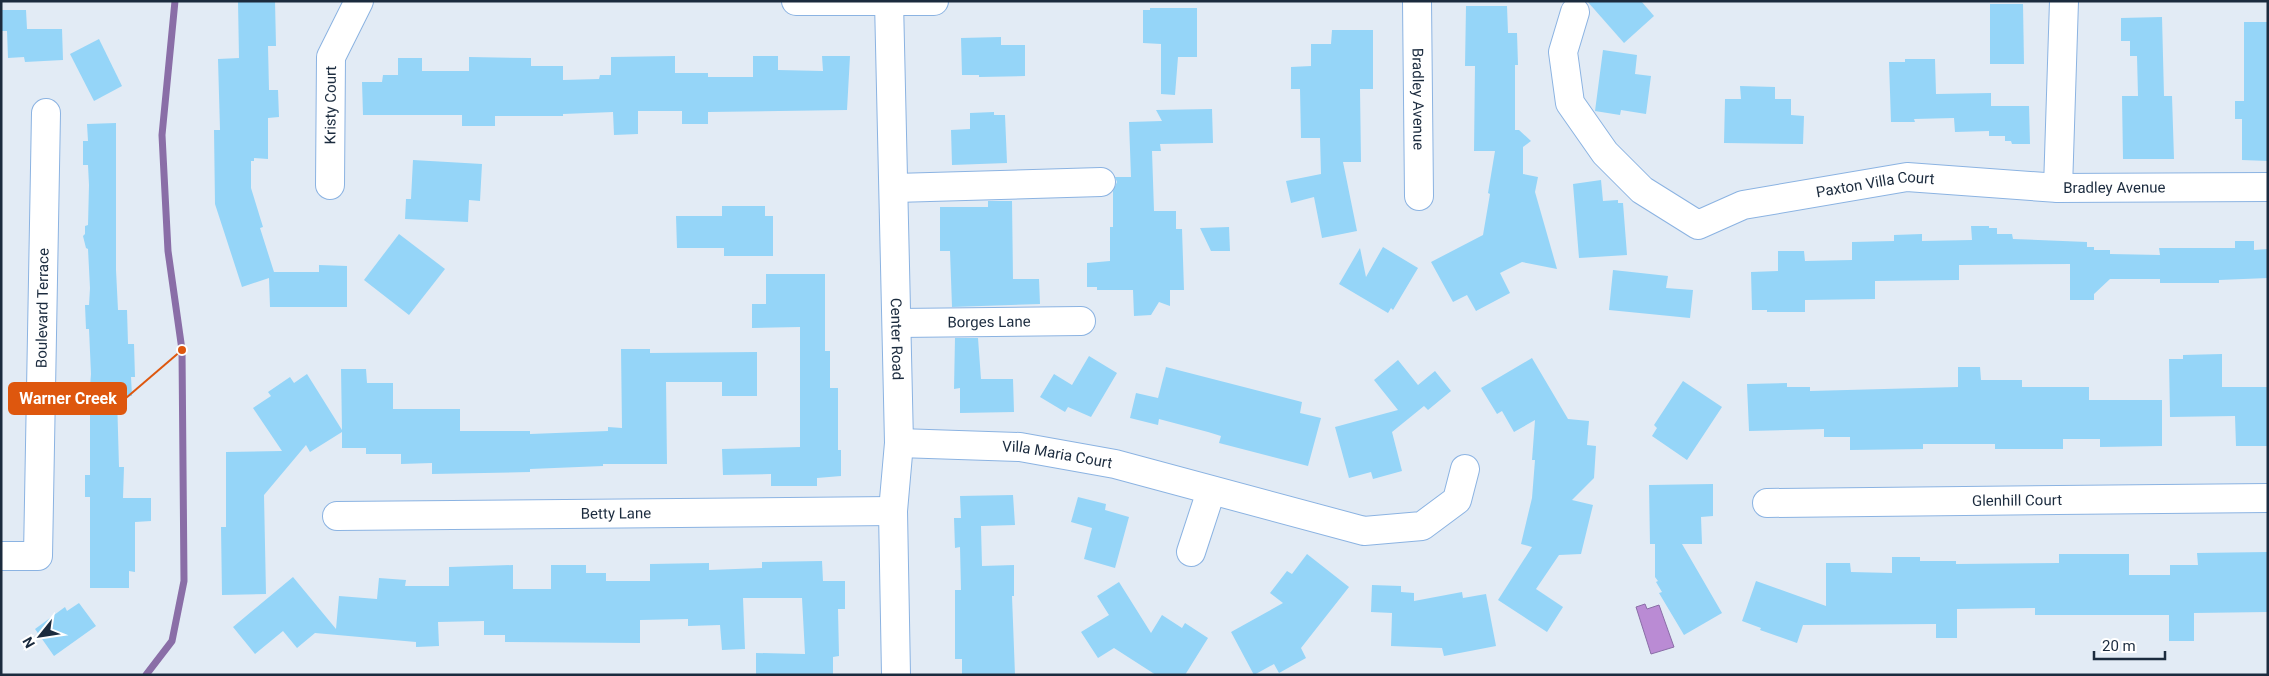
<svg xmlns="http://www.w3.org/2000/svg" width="2269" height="676" font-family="Roboto,sans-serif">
  <rect width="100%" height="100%" fill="#e2ebf5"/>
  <!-- water -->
  <path fill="#ba8bd4" stroke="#8a6ea7" d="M1645,604L1647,609L1659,605L1674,647L1651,654L1636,607Z"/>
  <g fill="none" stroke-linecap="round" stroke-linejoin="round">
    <!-- stream -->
    <path stroke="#8a6ea7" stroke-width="7" d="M146,675L172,641L184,581L182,350L168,251L162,135L175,1"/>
  </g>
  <!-- building -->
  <g fill="#95d5f8">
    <path d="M238,1H275L276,46H268L269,90H278L279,117L268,118V159L254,158V161H251V188L263,227L260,228L274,272H319V265L347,266V307H270L269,278L242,287L215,204L214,130H220L218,59L239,58Z"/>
    <path d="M1587,1H1641L1654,16L1624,43Z"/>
    <path d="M1990,4H2023L2024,64H1990Z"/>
    <path d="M1466,6H1507L1508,33H1517L1518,65H1515V130H1519L1531,141L1523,147V174L1538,177L1535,192L1557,269L1522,262L1500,273L1510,293L1476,311L1467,295L1453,302L1431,262L1483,235L1490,194L1488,193L1495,151H1474L1475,66H1465Z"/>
    <path d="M1150,8H1197V57H1178L1175,95L1161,94V44L1143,43V10H1150Z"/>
    <path d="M1,10H26L27,29H62L63,60L25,62L24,57L8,58L7,31H1Z"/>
    <path d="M2162,17L2164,96H2172L2174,159H2123L2122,96H2138L2137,56H2130V41H2121V18Z"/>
    <path d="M2244,22H2268V161L2242,160V119H2235V101H2244Z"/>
    <path d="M1332,30H1373V89H1360L1361,162H1343L1357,231L1322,238L1314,197L1291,203L1286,181L1321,174L1320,138H1301L1300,89H1291V67L1311,66V44H1331Z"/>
    <path d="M1001,37V45H1025V76L979,77V75H962L961,38Z"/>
    <path d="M99,39L122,86L94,101L70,54Z"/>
    <path d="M1603,50L1637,55L1635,74L1651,76L1646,114L1621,110L1620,115L1595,111Z"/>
    <path d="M675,56V73H708V77H753V56H778V70L823,71L822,56H850L847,110L708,112V124H682V111H638V134L614,135L613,112L563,114V116H495V126H462V115H363L362,82H382L383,75H398V58H422V71H469V57L531,58V66H563V80L599,79L600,75H611V57Z"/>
    <path d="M1905,59H1935L1936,94L1991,93V106H2029L2030,144H2012L2011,141H2005V136H1989V131L1955,132L1954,118L1914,119L1915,122H1891L1889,62H1905Z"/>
    <path d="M1740,86L1775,87V99H1791V115L1804,116L1803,144L1724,143L1725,99H1741Z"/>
    <path d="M1212,109L1213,143L1160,144L1161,151H1152L1154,211H1176V229H1182L1184,290H1170V306L1159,302L1151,315L1134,316L1133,290H1097V287H1087V263L1110,261V227H1113V191L1117,182L1115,177H1131L1129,122L1162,121L1156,110Z"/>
    <path d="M994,112V115H1005L1007,163L952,165L951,130L970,129V113Z"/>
    <path d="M116,123V270L118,310H127L128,344H134L135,377H131L132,396H117L119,467H124L123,498H151V521L135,522V572L129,571V588H90V497H85V475H90V409H85V386H90L91,374L89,329H86L85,305H89L90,288L88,249L86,248L83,236L85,234V226L88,225L89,185L88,165H83V141H88L87,124Z"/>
    <path d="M413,160L482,164L480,201L469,200L468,222L405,219L406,199H411Z"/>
    <path d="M1601,180L1603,201L1618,200V203H1623L1627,255L1579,258L1573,184Z"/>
    <path d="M988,201H1012L1013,279H1039L1040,304L952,307L950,251H940V207H988Z"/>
    <path d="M722,206H765V216H773V256H724V248H677L676,216H722Z"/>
    <path d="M1971,226H1989V228H1997V234H2012L2013,239L2087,242V247H2094V250H2110V254L2160,255L2159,248H2235V241H2254V250L2268,249V278L2219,280V283H2160V279H2110L2094,294V300H2070V264L1959,265V280L1875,281V299L1805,300V312H1767V310H1752L1751,272L1778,271V251H1804L1805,261L1852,260V242L1894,241V235L1922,234V241L1972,240Z"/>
    <path d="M1229,227L1230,251H1211L1200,228Z"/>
    <path d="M399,234L445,269L409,315L364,280Z"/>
    <path d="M1383,247L1418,268L1393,310L1391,308L1388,313L1339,284L1360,248L1366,277Z"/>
    <path d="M1613,270L1668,276L1666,288L1693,290L1690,318L1609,310Z"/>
    <path d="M766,274H825V351H830V388H838V450H841V476L817,478V486H771V474L723,475L722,449L800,447V327L752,328V304H766Z"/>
    <path d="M955,338H978L981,379H1013L1014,412L960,413V388L954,389Z"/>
    <path d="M621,349H650V353L757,352V396H722V382H666L667,464H603V466L530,469V472L432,474V463L401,464V454H366V448H342V432L310,452L306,445L264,495L266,594L222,595L221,527H226V452L282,451L253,408L271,396L268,392L290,377L294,383L307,374L342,430L341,369H366L367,383H393V409H460V431H530V434L608,431V427L622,428Z"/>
    <path d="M2222,354V387H2268V446H2236L2235,416L2170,417L2169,359H2183V355Z"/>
    <path d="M1089,356L1117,373L1091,417L1068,407L1065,412L1040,397L1054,374L1072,385Z"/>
    <path d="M1532,358L1568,419L1589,421L1587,445L1596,446L1594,478L1572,500L1593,505L1581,554L1559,555L1536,589L1563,607L1547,632L1498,600L1532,547L1521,544L1532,498L1535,460H1532L1535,420L1514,432L1502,411L1497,414L1481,388Z"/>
    <path d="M1398,360L1418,385L1435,371L1451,391L1428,410L1424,406L1392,432L1402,471L1373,479L1371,472L1349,478L1335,427L1398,410L1374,380Z"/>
    <path d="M1166,367L1302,402L1300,413L1321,418L1308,466L1219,443L1221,436L1208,432L1159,419L1158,425L1130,418L1136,393L1158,398Z"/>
    <path d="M1958,367H1980L1981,380H2022V387H2089V400H2162V446L2100,447V439H2063V449H1995V444H1923V449L1850,450V437H1824V429L1749,431L1747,384L1787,383V387H1810V391L1958,387Z"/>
    <path d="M1683,381L1722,407L1687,460L1652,436L1657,428L1654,425Z"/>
    <path d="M1713,484V516L1701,517L1702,544H1682L1722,613L1684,635L1659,593L1662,592L1656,582L1658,581L1655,577V544H1650L1649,485Z"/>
    <path d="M1013,495L1015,525L981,526L982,566L1014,565V596H1012L1015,675H962V659H955V590H961L960,547L955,548L954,518H961L960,496Z"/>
    <path d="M1078,497L1106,504L1105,510L1129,517L1115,568L1084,559L1092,528L1071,522Z"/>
    <path d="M2268,552V612L2194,613V641H2169V615H2035V608L1957,609V638H1936V624L1803,625L1797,643L1760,630L1761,628L1742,621L1756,581L1826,606V563H1850L1851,572L1892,573V557H1920V561H1956V564L2059,563V554H2129V575H2170V565H2198L2197,553Z"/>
    <path d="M1307,554L1349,587L1301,648L1306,658L1279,673L1274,664L1254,675L1231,632L1283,603L1270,593L1287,571L1292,574Z"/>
    <path d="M822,561L823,581H845V609H838L839,656L833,657V675H756V653L805,654L802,598H743L745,649L722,650L720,625L688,626V619L640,620V643L505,642V635H484V621L438,622L439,646L416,647V642L315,633L297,648L283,631L255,654L233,627L293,577L336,629L339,596L377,599L379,578L406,580L405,586H449V567L513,565V589H551V565H586V573H606V581H650V564L709,563V570L762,568V562Z"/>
    <path d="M1119,582L1151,633L1162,615L1182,628L1185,623L1208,638L1185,675H1156L1114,648L1098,658L1081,632L1109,615L1097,596Z"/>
    <path d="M1372,585L1401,586V592L1414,593V601L1462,592L1463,598L1486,594L1496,646L1444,656L1442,648L1391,646L1392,613L1371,612Z"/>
    <path d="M79,603L96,626L54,656L35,629L65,607L67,611Z"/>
  </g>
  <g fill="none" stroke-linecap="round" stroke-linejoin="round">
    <!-- minor casing -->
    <g stroke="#8bb3e2" stroke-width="30">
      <g id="minor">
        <path d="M796,1H934"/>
        <path id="s1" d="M889,1L899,443L893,511L896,675"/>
        <path id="s2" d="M1417,1L1419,196"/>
        <path id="s3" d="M1575,12L1563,52L1570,103L1605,153L1642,190L1698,225L1743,205L1907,177L2058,188L2268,187"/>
        <path id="s4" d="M330,185L331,57L359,1"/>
        <path d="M895,188L1101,182"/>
        <path d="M2058,188L2064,1"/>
        <path id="s5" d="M897,323L1081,321"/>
        <path id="s6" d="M899,443L1020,447L1115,464L1364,531L1422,526L1457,500L1465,469"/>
        <path id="s7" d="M1767,503L2268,498"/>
        <path id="s8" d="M337,516L893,511"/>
        <path d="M1191,552L1211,491"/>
        <path id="s9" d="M1,556H38L46,113"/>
      </g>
    </g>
    <!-- minor -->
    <use href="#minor" stroke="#fff" stroke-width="28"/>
  </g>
  <g text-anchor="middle" stroke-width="4" stroke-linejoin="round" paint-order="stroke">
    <!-- street labels -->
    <g font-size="15" fill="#1b2b3e" stroke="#fff">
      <text dy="5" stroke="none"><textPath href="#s2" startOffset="98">Bradley Avenue</textPath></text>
      <text dy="5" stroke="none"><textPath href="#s4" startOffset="80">Kristy Court</textPath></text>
      <text dy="5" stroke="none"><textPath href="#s3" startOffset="456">Paxton Villa Court</textPath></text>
      <text dy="5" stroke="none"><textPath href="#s3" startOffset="696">Bradley Avenue</textPath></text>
      <text dy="5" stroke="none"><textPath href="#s9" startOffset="285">Boulevard Terrace</textPath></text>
      <text dy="5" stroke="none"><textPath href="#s5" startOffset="92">Borges Lane</textPath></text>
      <text dy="5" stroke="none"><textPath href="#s1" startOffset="338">Center Road</textPath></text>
      <text dy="5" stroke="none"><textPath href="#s6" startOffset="159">Villa Maria Court</textPath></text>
      <text dy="5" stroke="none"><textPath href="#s7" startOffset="250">Glenhill Court</textPath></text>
      <text dy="5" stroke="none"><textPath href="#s8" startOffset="279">Betty Lane</textPath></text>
    </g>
  </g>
  <!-- callouts -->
  <path fill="none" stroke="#de570e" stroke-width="2" d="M182 350L126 398"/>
  <circle fill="#de570e" stroke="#fff" stroke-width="2" cx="182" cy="350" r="5"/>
  <rect fill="#de570e" stroke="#de570e" stroke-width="2" x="9" y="383" width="117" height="31" rx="5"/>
  <g font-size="16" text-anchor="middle" font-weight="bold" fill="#fff">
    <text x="68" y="404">Warner Creek</text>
  </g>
  <!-- border -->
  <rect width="2269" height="676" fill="none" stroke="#1b2b3e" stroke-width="5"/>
  <!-- north arrow -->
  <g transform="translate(40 636) rotate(240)" stroke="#ffffff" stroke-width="4" paint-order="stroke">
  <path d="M0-4L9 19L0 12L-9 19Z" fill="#1b2b3e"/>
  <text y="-8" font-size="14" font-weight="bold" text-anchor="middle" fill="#1b2b3e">N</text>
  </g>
  <!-- scale -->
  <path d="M2094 651v8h71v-8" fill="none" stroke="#1b2b3e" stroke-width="2.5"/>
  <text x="2102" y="651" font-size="15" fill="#1b2b3e" stroke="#ffffff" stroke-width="4" paint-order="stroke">20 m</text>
</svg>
